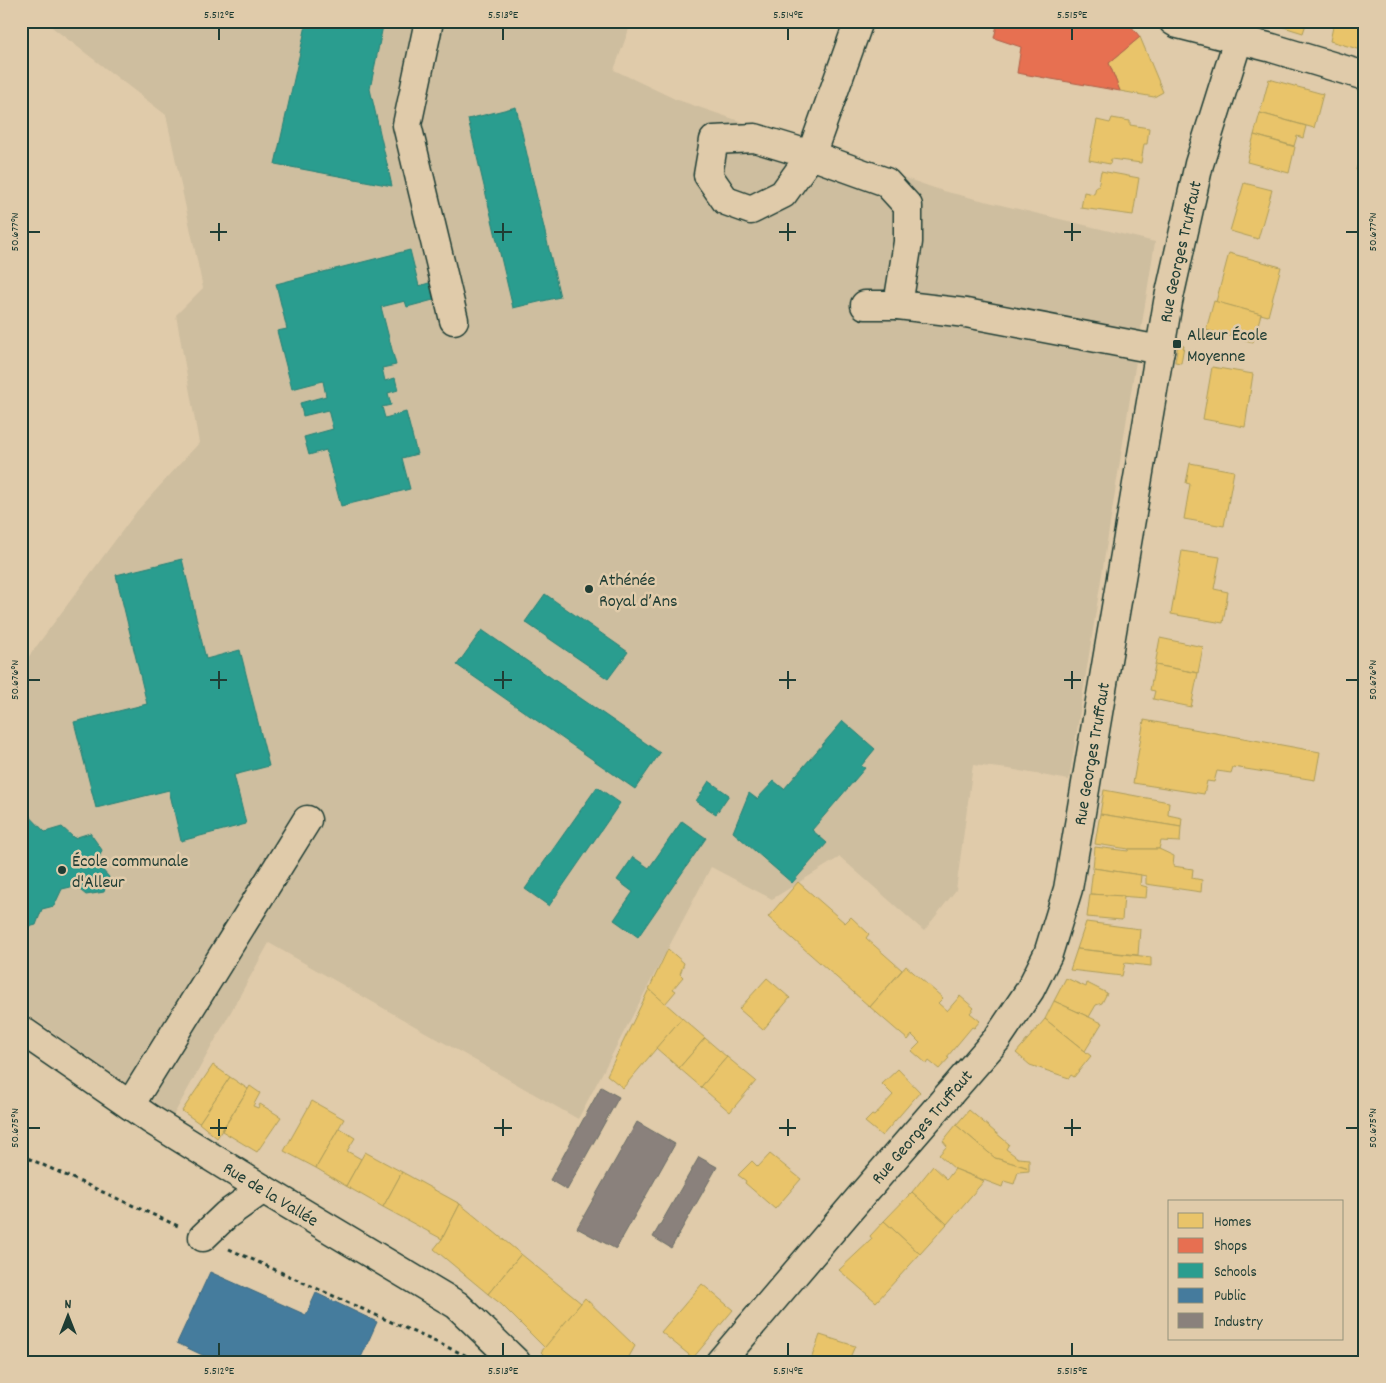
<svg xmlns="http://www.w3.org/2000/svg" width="1386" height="1383" font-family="Dekko,sans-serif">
  <rect width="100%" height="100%" fill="#e0cbaa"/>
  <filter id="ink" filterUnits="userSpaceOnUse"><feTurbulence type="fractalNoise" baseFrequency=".02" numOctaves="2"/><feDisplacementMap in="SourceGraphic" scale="10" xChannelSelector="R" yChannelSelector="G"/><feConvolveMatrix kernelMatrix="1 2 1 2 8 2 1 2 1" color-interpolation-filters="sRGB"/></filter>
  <g filter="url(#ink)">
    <!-- built -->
    <path fill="#cebe9f" d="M44,21H632L614,70L675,99L943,191L1155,242L1069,780L1009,769L973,765L956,890L924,931L840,857L772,899L711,867L578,1119L269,943L173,1116L21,1010V667L137,511L199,443L176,315L203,288L166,115Z"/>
    <!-- homes -->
    <g fill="#e9c46a" stroke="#ac9c5a">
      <path d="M1272,21H1307L1303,33L1274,24Z"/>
      <path d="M1330,21H1365V51L1330,41L1334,22Z"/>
      <path d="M1140,37L1163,92L1154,97L1120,91L1109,63Z"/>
      <path d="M1269,79L1323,94L1314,128L1260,113Z"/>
      <path d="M1260,113L1306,126L1303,138L1297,136L1294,146L1254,135Z"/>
      <path d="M1112,118L1130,121V125L1149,128L1147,144H1144L1141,163L1111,159L1110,164L1089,160L1097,120L1110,123Z"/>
      <path d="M1254,135L1295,147L1289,173L1247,162Z"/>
      <path d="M1365,141V172L1356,170Z"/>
      <path d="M1101,171L1139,178L1133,215L1081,208L1084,192L1094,194L1096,187H1098Z"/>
      <path d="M1244,183L1272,190L1258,239L1230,231Z"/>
      <path d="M1229,253L1281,267L1268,316L1216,302Z"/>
      <path d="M1214,301L1261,314L1253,342L1206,330Z"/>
      <path d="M1178,345L1184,346L1181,363L1175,362Z"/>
      <path d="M1212,367L1253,374L1245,427L1203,419Z"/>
      <path d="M1190,463L1234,471L1224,526L1184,519L1190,484L1186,483Z"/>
      <path d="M1182,551L1220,557L1214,589L1228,592L1223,623L1171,614Z"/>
      <path d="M1160,638L1203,647L1198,673L1155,665Z"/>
      <path d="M1155,665L1198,673L1191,707L1153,699L1155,691L1150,690Z"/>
      <path d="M1144,720L1320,752L1315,780L1233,767L1231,773L1217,771L1214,782L1207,781L1204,794L1133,783Z"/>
      <path d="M1104,790L1169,802L1168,815L1182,818L1181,827L1100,814Z"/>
      <path d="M1100,814L1181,827L1180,842L1161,841L1159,849H1129L1095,844Z"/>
      <path d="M1095,847L1128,851L1129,849H1159L1174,856L1173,866L1193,869L1192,878L1202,880L1201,892L1146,884V876L1141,875L1093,868Z"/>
      <path d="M1093,868L1141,875L1140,885L1147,887L1146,898L1090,894Z"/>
      <path d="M798,882L845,923L851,917L869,934L866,938L902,970L870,1007L768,917Z"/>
      <path d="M1090,894L1124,896L1122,920L1087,917Z"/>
      <path d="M1086,922L1140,929L1138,955L1077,949Z"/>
      <path d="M668,949L684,963L680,974L683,977L673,989L676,991L665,1004L649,989Z"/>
      <path d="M1077,949L1151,957V966L1125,963L1122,976L1070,970Z"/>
      <path d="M906,966L943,998L938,1003L947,1011L960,996L974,1008L970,1013L980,1021L974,1028L972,1027L947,1057L949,1058L939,1069L929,1061L927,1064L912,1051L920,1043L912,1035L908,1040L870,1007Z"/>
      <path d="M767,978L790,998L763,1030L739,1009Z"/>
      <path d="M1066,978L1086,987L1087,983L1107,993L1102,1003L1096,1005L1089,1017L1054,1001Z"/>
      <path d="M649,989L682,1018L623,1088L607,1075Z"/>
      <path d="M1054,1001L1102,1023L1085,1051L1045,1019Z"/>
      <path d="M682,1018L705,1038L679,1068L656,1048Z"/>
      <path d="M1045,1019L1091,1056L1074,1077L1071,1075L1069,1078L1030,1065L1016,1053Z"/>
      <path d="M705,1038L727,1057L701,1087L679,1068Z"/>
      <path d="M727,1057L756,1081L730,1112L701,1087Z"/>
      <path d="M213,1065L230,1077L199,1123L182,1111Z"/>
      <path d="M898,1069L920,1092L882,1136L865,1122L872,1115L874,1116L893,1095L882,1084Z"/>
      <path d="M230,1077L248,1089L217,1138L199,1123Z"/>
      <path d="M250,1086L260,1093L253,1106L258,1108L260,1104L281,1117L257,1152L222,1131Z"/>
      <path d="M312,1101L344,1119L316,1168L284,1151Z"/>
      <path d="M969,1110L1009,1144L1006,1149L1018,1158L1029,1159V1168L995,1158L956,1125Z"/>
      <path d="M956,1125L995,1158L1029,1168V1171L1018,1172L1014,1184L1004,1181L1002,1187L955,1169L939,1155L947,1146L943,1141Z"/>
      <path d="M339,1128L355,1138L347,1151L361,1159L346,1186L316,1168Z"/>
      <path d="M365,1152L402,1172L383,1207L346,1186Z"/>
      <path d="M770,1154L801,1179L775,1209L745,1183L746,1181L738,1175L752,1161L758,1167Z"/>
      <path d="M933,1166L947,1179L955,1169L984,1181L947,1224L912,1192Z"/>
      <path d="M402,1172L460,1204L442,1239L383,1207Z"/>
      <path d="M912,1192L947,1224L920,1254L884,1221Z"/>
      <path d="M460,1204L521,1254L488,1294L434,1249L442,1239Z"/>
      <path d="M884,1221L920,1254L876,1302L839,1270L872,1239L870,1236Z"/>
      <path d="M521,1254L581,1303L545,1348L501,1304L488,1294Z"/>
      <path d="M702,1284L733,1310L693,1358L661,1332Z"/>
      <path d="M585,1298L635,1346L626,1362H551L541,1352Z"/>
      <path d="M820,1335L855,1346L848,1362H810Z"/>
    </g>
    <!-- shops -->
    <path fill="#e76f51" stroke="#ab6048" d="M998,21H1127L1140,37L1109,63L1120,91L1017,73L1021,47L994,38Z"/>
    <!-- schools -->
    <g fill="#2a9d8f" stroke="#278074">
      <path d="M307,21H384L370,89L392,186L275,164Z"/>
      <path d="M516,107L560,297L513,308L468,119Z"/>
      <path d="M410,250L419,286L432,282L437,299L407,307L405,301L381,307L396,365L382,368L385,381L395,378L398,390L388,393L391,405L382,407L385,418L406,412L417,454L402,458L410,489L341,506L326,450L309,455L304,437L333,429L328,410L303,416L300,403L326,396L323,381L292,389L277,331L287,329L276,284Z"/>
      <path d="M182,559L206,659L240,650L269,766L234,775L246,824L181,841L169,790L96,808L74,722L147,704L116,575Z"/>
      <path d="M545,594L628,652L608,679L525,622Z"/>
      <path d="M482,630L660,753L635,789L457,665Z"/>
      <path d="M843,721L875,749L861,766L865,768L812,830L827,843L792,883L733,832L749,793L757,799L774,781L784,789Z"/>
      <path d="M709,781L729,795L716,814L696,801Z"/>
      <path d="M597,787L620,803L549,906L525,889Z"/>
      <path d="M21,807L45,832L62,827L74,838L90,833L102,850L97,864L109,877L104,892L86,895L75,886L62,889L54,906L42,909L36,925L21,929Z"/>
      <path d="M682,821L706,838L638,937L614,920L633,892L617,880L633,857L649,868Z"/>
    </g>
    <!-- public -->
    <path fill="#457b9d" stroke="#3a687e" d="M210,1272L306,1315L316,1293L377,1322L359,1362H217L177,1343Z"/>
    <!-- industry -->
    <g fill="#8a817c" stroke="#6a6d66">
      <path d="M601,1087L619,1097L567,1190L550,1180Z"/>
      <path d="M637,1122L675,1144L616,1249L577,1228Z"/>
      <path d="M699,1157L717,1167L671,1248L653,1237Z"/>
    </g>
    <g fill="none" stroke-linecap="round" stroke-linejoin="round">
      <!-- minor casing -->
      <g stroke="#1f3d34" stroke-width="31">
        <g id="minor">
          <path d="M429,21L407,125L454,320"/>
          <path d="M859,21L811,155L783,194L751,210L726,201L708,175L714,140L755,138L811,155L886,182L908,206V242L898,305"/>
          <path d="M1173,21L1178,24L1272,48L1365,76"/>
          <path d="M865,305H898L966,313L1160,350"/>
          <path id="s1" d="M21,1030L150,1119L263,1189L457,1305L516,1362"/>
          <path d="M130,1105L307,820"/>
          <path d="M203,1237L226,1215L263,1189"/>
          <path id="s2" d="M720,1362L862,1195L997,1039L1030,990L1048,954L1068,889L1168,302L1199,164L1238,40L1246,21"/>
        </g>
      </g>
      <!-- path -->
      <g stroke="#1f3d34" stroke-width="3" stroke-dasharray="4 4" stroke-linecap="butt">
        <path d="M21,1155L178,1226"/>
        <path d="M229,1249L467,1356"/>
      </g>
      <!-- minor -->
      <use href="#minor" stroke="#e0cbaa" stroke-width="28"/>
    </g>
  </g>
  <!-- ticks -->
  <path fill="none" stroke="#1f3d34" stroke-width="2" d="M219,28V40M503,28V40M788,28V40M1072,28V40M219,223V241M503,223V241M788,223V241M1072,223V241M28,232H40M210,232H227M494,232H512M779,232H796M1064,232H1081M1346,232H1358M219,671V689M503,671V689M788,671V689M1072,671V689M28,680H40M210,680H227M494,680H512M779,680H796M1064,680H1081M1346,680H1358M219,1119V1136M503,1119V1136M788,1119V1136M1072,1119V1136M28,1128H40M210,1128H227M494,1128H512M779,1128H796M1064,1128H1081M1346,1128H1358M219,1343V1356M503,1343V1356M788,1343V1356M1072,1343V1356"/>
  <!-- markers -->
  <g fill="#1f3d34" stroke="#e0cbaa" stroke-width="2">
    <rect x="1172" y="339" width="10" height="10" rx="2.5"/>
    <circle cx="589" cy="589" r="5"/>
    <circle cx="62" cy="870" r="5"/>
  </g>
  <g text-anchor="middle" stroke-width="5" stroke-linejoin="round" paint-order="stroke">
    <!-- street labels -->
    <g font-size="18" fill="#1f3d34" stroke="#e0cbaa">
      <text dy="6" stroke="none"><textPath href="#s2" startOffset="1240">Rue Georges Truffaut</textPath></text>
      <text dy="6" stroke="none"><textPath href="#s2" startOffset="730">Rue Georges Truffaut</textPath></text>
      <text dy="6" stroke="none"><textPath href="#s2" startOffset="310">Rue Georges Truffaut</textPath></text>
      <text dy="6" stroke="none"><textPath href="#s1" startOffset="299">Rue de la Vallée</textPath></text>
    </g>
    <!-- poi labels -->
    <g font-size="18" fill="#1f3d34" stroke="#e0cbaa" text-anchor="start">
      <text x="1187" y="340">Alleur École<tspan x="1187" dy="21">Moyenne</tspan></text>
      <text x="599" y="585">Athénée<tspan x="599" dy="21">Royal d’Ans</tspan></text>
      <text x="72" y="866">École communale<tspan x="72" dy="21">d'Alleur</tspan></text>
    </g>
  </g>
  <!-- margin -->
  <rect width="1386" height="1383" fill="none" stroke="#e0cbaa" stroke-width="55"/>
  <!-- legend -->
  <rect x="1168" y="1200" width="175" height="140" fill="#e0cbaa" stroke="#93927b"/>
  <rect x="1178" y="1213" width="25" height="15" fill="#e9c46a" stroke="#93927b"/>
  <text x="1214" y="1226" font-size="15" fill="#1f3d34">Homes</text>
  <rect x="1178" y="1238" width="25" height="15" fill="#e76f51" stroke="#93927b"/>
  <text x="1214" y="1250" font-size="15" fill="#1f3d34">Shops</text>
  <rect x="1178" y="1263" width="25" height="15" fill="#2a9d8f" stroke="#93927b"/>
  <text x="1214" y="1276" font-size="15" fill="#1f3d34">Schools</text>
  <rect x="1178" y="1288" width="25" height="15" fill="#457b9d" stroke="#93927b"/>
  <text x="1214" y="1300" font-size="15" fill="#1f3d34">Public</text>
  <rect x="1178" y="1313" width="25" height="15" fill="#8a817c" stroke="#93927b"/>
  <text x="1214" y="1326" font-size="15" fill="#1f3d34">Industry</text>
  <!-- north arrow -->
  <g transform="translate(68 1316)" stroke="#e0cbaa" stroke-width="4" paint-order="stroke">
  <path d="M0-4L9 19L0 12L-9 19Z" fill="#1f3d34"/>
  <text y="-8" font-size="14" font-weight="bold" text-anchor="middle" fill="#1f3d34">N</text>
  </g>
  <rect x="28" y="28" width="1330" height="1328" fill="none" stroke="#1f3d34" stroke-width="2"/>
  <g font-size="12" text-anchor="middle" fill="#1f3d34">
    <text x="219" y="18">5.512°E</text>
    <text x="503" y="18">5.513°E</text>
    <text x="788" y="18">5.514°E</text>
    <text x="1072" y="18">5.515°E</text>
    <text transform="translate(14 232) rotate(-90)" y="4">50.677°N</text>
    <text transform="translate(1372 232) rotate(-90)" y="4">50.677°N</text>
    <text transform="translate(14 680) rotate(-90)" y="4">50.676°N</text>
    <text transform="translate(1372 680) rotate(-90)" y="4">50.676°N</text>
    <text transform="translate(14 1128) rotate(-90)" y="4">50.675°N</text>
    <text transform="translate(1372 1128) rotate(-90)" y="4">50.675°N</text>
    <text x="219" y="1374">5.512°E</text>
    <text x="503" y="1374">5.513°E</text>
    <text x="788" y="1374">5.514°E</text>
    <text x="1072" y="1374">5.515°E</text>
  </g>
</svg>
